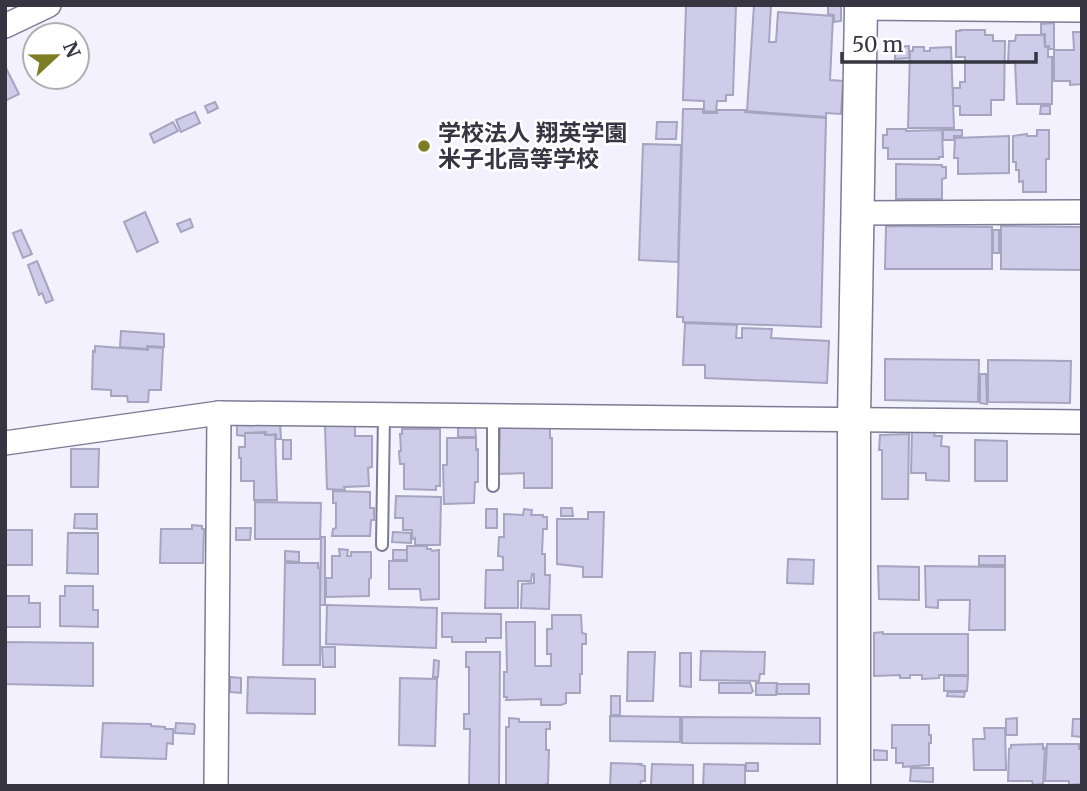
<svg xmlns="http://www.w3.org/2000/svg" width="1087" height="791" font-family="Merriweather,'Noto Sans JP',serif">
  <rect width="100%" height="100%" fill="#f2f1fd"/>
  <!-- building -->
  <g fill="#cfcce9" stroke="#a7a4c0" stroke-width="2">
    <path d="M686,5H736L733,95H726V101H717L716,112L704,111V101L683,100Z"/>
    <path d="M754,5H771L769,42H776L778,12L833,16L830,80L843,81L841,114L826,113V117L747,111Z"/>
    <path d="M828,5H841V21L834,22V15L828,14Z"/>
    <path d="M1054,23V49H1049V46H1045V34H1041V24Z"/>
    <path d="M960,30H985V35H993V41H1005L1004,100H991V115H960V106H953V88H960V82H965V57H956V31H960Z"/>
    <path d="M1073,32H1082V84L1070,85V81H1054V50H1074Z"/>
    <path d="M1016,35H1044L1045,47H1048V57H1052V104H1017L1015,62L1008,63L1009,41H1015Z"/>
    <path d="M909,46V58L895,59V47Z"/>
    <path d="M913,47H924V51H930V48L951,47L954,128H908L910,51H913Z"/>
    <path d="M6,68L19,94L5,101V69Z"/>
    <path d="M215,102L218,108L208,113L205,106Z"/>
    <path d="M1041,106H1050V114H1040Z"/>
    <path d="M683,109H703V113H717V110H745V112L826,118L821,327L683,322V317H677Z"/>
    <path d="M195,112L200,123L181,132L176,120Z"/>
    <path d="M173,122L178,131L154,143L150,134Z"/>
    <path d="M657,122H677L676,139H656Z"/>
    <path d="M887,129H906V131L942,130L943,157H939V159H888V148H883V135H887Z"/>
    <path d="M943,130H962V136H954V140H943Z"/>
    <path d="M1037,130H1049V159H1046V192H1023V181L1019,182V170H1016V162H1013V136L1027,134V136H1037Z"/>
    <path d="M1009,136V173L958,174V158H954L955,138Z"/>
    <path d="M643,144L681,145L678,262L639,260Z"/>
    <path d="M896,164L942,165V167H946V178L942,179V199H896Z"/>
    <path d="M145,212L158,242L137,252L124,222Z"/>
    <path d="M190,219L193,227L181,232L177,224Z"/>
    <path d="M886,226L992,227V269H885Z"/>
    <path d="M1001,226L1082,227V270L1001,269Z"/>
    <path d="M21,230L32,254L23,258L13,233Z"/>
    <rect x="993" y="230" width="6" height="23"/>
    <path d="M37,261L53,300L46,303L42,293L39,295L28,265Z"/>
    <path d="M685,323L737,325L736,338H742V328L772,329L771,338L829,341L827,383L705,378V365H683Z"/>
    <path d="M121,331L164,334V347L147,346V349L120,347Z"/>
    <path d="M95,346L148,350V347L163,348L161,390H149L148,402H128L127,396H111V390L92,389L93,351L95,352Z"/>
    <path d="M885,359L979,360L978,402L885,400Z"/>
    <path d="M988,360L1071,361L1070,403L988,402Z"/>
    <path d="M980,374H986L987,404L980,403Z"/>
    <path d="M237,423H280L281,439H276V434L266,435V432L245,433V436L237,435Z"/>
    <path d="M475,425L476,437H458V426Z"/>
    <path d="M325,426H355V436H372V467L368,468L369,486L344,487L345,490L327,489Z"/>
    <path d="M500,427L550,428V438H552V488H524V473L499,474Z"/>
    <path d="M402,429H440V486H436V490L404,489V464H400L399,451H401L400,434H402Z"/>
    <path d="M912,431H935L934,436H942L941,446L949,447V481L926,480V473H911Z"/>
    <path d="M245,433H265V435H275L277,500H254V481H241V458H239V447H245Z"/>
    <path d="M909,434L908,499H882V450H879L880,435Z"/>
    <path d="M447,438H476V450L478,449V482H475L474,503L444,504L443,465H447Z"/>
    <rect x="283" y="440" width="8" height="19"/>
    <path d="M975,440L1007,441V481H975Z"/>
    <path d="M71,449H99L98,487H71Z"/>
    <path d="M333,491L370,492V508H374V520H371L370,536H332L333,529L336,528V503H333Z"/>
    <path d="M396,496L441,497L440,545H415V538L412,539V530H403V518H395Z"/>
    <path d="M255,502L321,503L320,539H255Z"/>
    <path d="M561,508H572L573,516H561Z"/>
    <rect x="486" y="509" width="11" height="19"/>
    <path d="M524,509L532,510L531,515H543V517H547V529H543L542,554H545V575H550L549,609L521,608L522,584L534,583V574H532L531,581H518V608H485L486,570H503V557L498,556L499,537H504V514L523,515Z"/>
    <path d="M588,512H604L602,577H583V567L557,564V519H588Z"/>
    <path d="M75,514H97V529L74,528Z"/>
    <path d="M192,525L202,526V529H204L203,563H160L161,529H192Z"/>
    <path d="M236,528H251L250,540H236Z"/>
    <rect x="5" y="530" width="27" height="35"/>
    <path d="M393,532L411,533V543L392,542Z"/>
    <path d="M68,533H98V574L67,573Z"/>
    <path d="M321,537H325V605H320Z"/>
    <path d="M407,546H427V549H431L432,551L439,550V599L421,600L420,589H389V561H407Z"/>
    <path d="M339,549L348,550L347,556H351V552H371V578L369,579V596L326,597V578H332V556H340Z"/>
    <rect x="393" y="550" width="14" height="10"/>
    <path d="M285,551L299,552V562L285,561Z"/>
    <rect x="979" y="556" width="26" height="9"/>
    <path d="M788,559L814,560L813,584L787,583Z"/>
    <path d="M285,563H318V568H320V665H283Z"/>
    <path d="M878,566L919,567V600L879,599Z"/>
    <path d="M925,566L1005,567V630H969L970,600H938V608L926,607Z"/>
    <path d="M65,586H93V610H98V627L60,626V596H65Z"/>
    <path d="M5,596H29V603H40V627H5Z"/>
    <path d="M327,605L437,608L436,648L326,644Z"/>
    <path d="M442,613L501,614V638H486V642H452V637H442Z"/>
    <path d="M552,615H581L582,633L586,634V644H582V674H580V693H566V703L561,705H541V699L506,700L507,697H504V672H507L506,622H535V666H551V654H547V629H552Z"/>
    <path d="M883,632V634H968V675H939V678L922,679V675H910V678H900V675L874,676V633Z"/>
    <path d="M5,642L93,643V686L5,684Z"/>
    <path d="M322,647H335V667H323Z"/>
    <path d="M701,651L765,652L764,674H760L759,681L700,680Z"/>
    <path d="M466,652H500L499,786H469L470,729H464V714H469V667H466Z"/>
    <path d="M628,652H655L653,701H627Z"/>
    <path d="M680,653H691V687L680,686Z"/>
    <path d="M434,660L439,661L438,677H433Z"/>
    <path d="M944,676H968L967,691H944Z"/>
    <path d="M230,677L241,678V693L230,692Z"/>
    <path d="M248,677L315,679V714L247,713Z"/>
    <path d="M400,678L437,679L435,746L399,745Z"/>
    <path d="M719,683H750L753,691L751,693H719Z"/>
    <path d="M756,683H777L776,695H756Z"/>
    <rect x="777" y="684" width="32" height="10"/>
    <path d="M948,692H965L964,697L947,696Z"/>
    <rect x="611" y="696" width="9" height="19"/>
    <path d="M610,716L680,717V742L610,741Z"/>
    <path d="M682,717L820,718V744L682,743Z"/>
    <path d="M509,718L519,719V722H550V729H546V750H549L548,784H546V786H506V727H509Z"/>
    <path d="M1017,718V735H1006V719Z"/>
    <path d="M1073,719H1082V737L1072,736Z"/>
    <path d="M103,723L151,724V726L165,727V729H173V744L167,743L166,759L101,757Z"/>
    <path d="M176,723L194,724L195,726L194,734L175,733Z"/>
    <path d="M892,725H929V735H931V743H929V765L903,767V763H896V748H892Z"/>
    <path d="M984,728H1005L1006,770H974L973,739H985Z"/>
    <path d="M1043,744V749L1045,748L1043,784L1033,785L1032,781H1008L1009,749L1011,748V745Z"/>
    <path d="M1047,744H1079V749H1081V784L1069,785V781H1045Z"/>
    <path d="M874,750L887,751V760H874Z"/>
    <path d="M611,763L641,764L640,765L645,766V781H641L640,786H610Z"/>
    <rect x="746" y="763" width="12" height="8"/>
    <path d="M652,764L693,765V786H651Z"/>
    <path d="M704,764L745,765V786H703Z"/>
    <path d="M911,768H933V782L910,781Z"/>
  </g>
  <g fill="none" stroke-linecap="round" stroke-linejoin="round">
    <!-- lane casing -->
    <g stroke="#7d7b95" stroke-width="14">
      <g id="lane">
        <path d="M493,416V486"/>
        <path d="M382,545L384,415"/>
      </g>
    </g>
    <!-- street casing -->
    <g stroke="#7d7b95" stroke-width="26">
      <g id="street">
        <path d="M861,8L1082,10"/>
        <path d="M5,26L49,5"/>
        <path d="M856,213L1082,212"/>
        <path d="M5,443L219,413L1082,422"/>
        <path d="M216,786L219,413"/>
      </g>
    </g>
    <!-- secondary casing -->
    <g stroke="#7d7b95" stroke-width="35">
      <path id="secondary" d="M854,786V419L861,5"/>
    </g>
    <!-- lane -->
    <use href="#lane" stroke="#fff" stroke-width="10"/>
    <!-- street -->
    <use href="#street" stroke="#fff" stroke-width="23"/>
    <!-- secondary -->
    <use href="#secondary" stroke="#fff" stroke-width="32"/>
  </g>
  <!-- markers -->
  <circle fill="#7d7d26" stroke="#fff" stroke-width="2.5" cx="424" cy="146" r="7"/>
  <g text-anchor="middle" stroke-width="5" stroke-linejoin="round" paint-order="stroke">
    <!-- poi labels -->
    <g font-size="23" font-weight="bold" fill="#363541" stroke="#fff" text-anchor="start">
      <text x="438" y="141">学校法人 翔英学園<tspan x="438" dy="26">米子北高等学校</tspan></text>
    </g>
  </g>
  <!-- border -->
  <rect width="1087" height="791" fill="none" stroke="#363541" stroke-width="14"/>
  <!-- north arrow -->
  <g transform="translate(56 56) rotate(68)"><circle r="33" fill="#ffffff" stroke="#afaeb3" stroke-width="2"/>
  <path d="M0-5L12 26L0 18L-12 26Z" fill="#7d7d26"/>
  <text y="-10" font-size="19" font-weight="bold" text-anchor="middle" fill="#363541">N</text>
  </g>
  <!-- scale -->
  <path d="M842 52v10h194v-10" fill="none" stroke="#363541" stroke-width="3.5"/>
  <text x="852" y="52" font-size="21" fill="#363541" stroke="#ffffff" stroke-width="5" paint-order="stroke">50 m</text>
</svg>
